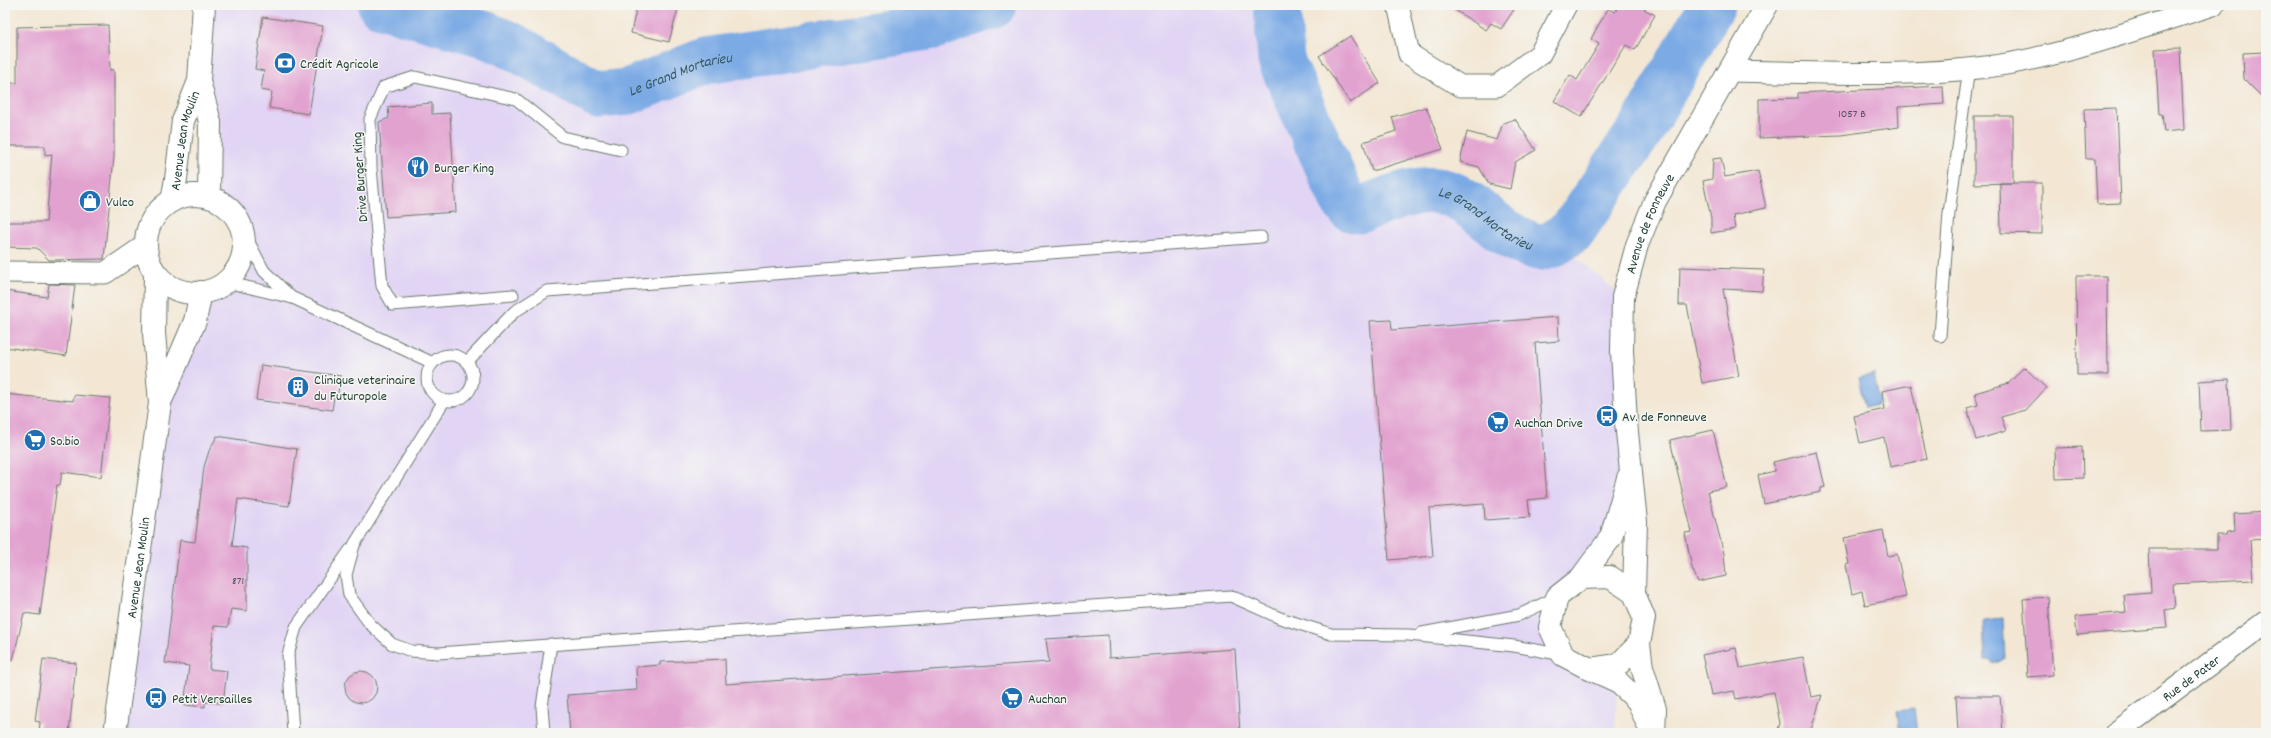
<svg xmlns="http://www.w3.org/2000/svg" width="2271" height="738" font-family="Dekko,sans-serif">
  <rect width="100%" height="100%" fill="#f6f6f2"/>
  <filter id="ink" filterUnits="userSpaceOnUse"><feTurbulence type="fractalNoise" baseFrequency=".025" numOctaves="2"/><feDisplacementMap in="SourceGraphic" scale="8" xChannelSelector="R" yChannelSelector="G"/><feConvolveMatrix kernelMatrix="1 2 1 2 8 2 1 2 1" color-interpolation-filters="sRGB"/></filter>
  <filter id="wash" filterUnits="userSpaceOnUse"><feTurbulence type="fractalNoise" baseFrequency=".012" numOctaves="4" result="noise"/><feDisplacementMap in="SourceGraphic" scale="16" xChannelSelector="R" yChannelSelector="G"/><feGaussianBlur stdDeviation="0.9" result="paint"/><feColorMatrix in="noise" values="0 0 0 0 0 0 0 0 0 0 0 0 0 0 0 0 0 1.4 0 .05"/><feComposite in="paint" operator="in"/></filter>
  <g filter="url(#wash)">
    <rect width="100%" height="100%" fill="#f3e7d4"/>
    <!-- built -->
    <path fill="#e1d4f4" d="M204,5H381L484,34L515,47L598,95L627,92L705,61L934,26L994,5H1277L1281,60L1342,197L1350,207L1359,210L1422,190L1452,194L1468,203L1487,219L1518,240L1540,247L1558,242L1623,297L1631,468L1617,514L1557,597L1563,655L1617,681L1615,730L1608,733H115L160,403L208,291L221,286L233,275L238,268L243,253L244,236L241,227L233,213L221,202L209,196Z"/>
    <!-- water -->
    <g fill="#7baae5" stroke="#4d748c">
      <path d="M1609,135L1620,142L1605,168L1593,161Z"/>
      <path d="M1874,374L1880,404L1865,408L1858,378Z"/>
      <path d="M2003,619L2005,659L1994,664L1989,660H1985L1983,621Z"/>
      <path d="M1914,709L1917,733H1900L1897,711Z"/>
    </g>
    <g fill="none" stroke-linecap="round" stroke-linejoin="round">
      <!-- river -->
      <g stroke="#7baae5" stroke-width="47">
        <path id="s1" d="M381,5L484,34L515,47L598,95L627,92L705,61L934,26L993,5"/>
        <path id="s2" d="M1277,5L1281,60L1342,198L1350,208L1359,210C1382,203 1412,187 1438,191C1471,195 1494,232 1528,244C1532,245 1537,247 1540,247C1551,248 1563,237 1572,231L1642,128L1712,5"/>
      </g>
    </g>
    <g id="blocks">
      <!-- building -->
      <g fill="#e2a2d0">
        <path d="M637,5H679L669,42L631,33Z"/>
        <path d="M1447,5H1517L1501,29L1491,23L1486,30Z"/>
        <path d="M1619,5H1637L1655,15L1635,50L1626,45L1581,117L1554,101L1570,75L1577,80L1599,44L1591,39L1598,26L1608,9L1615,12Z"/>
        <path d="M263,17L323,26L309,114L269,108L272,92L261,90L264,71L255,69Z"/>
        <path d="M108,25L110,70H114V157L104,259L49,260L37,248L5,247V222H46L52,154L45,155V146H5V83H17V27Z"/>
        <path d="M1350,36L1380,83L1350,103L1319,56Z"/>
        <path d="M2180,48L2184,130L2164,132L2162,114H2159L2155,49Z"/>
        <path d="M2266,52V101L2244,79L2243,53Z"/>
        <path d="M1943,86L1944,104L1898,107L1899,127L1841,135L1759,138V99L1798,98V93Z"/>
        <path d="M432,103V114L450,113L456,212L386,217L379,122L389,118L388,107Z"/>
        <path d="M1426,107L1443,149L1372,171L1363,142L1396,131L1392,117Z"/>
        <path d="M2117,108L2121,203L2097,204L2095,159H2086L2084,109Z"/>
        <path d="M1974,116H2013V183L1974,184Z"/>
        <path d="M1515,119L1536,150L1515,162L1510,189L1489,184L1479,167L1460,162L1467,132L1497,140L1503,123Z"/>
        <path d="M1721,158L1725,177L1758,171L1766,208L1733,215L1735,229L1711,233V218L1703,181L1712,179L1713,159Z"/>
        <path d="M2000,183H2042V234L2001,233Z"/>
        <path d="M1680,267L1764,270L1762,291L1723,289L1739,376L1702,383L1687,305H1679Z"/>
        <path d="M2076,276H2107L2108,375H2077Z"/>
        <path d="M49,284L75,285L66,356L5,347V291L47,297Z"/>
        <path d="M1558,317L1559,341L1535,343L1547,498L1528,500L1530,517L1485,520L1484,504L1429,508L1433,556L1389,560L1370,321L1391,320L1392,330Z"/>
        <path d="M261,365L341,376L337,398L334,397L332,410L256,400Z"/>
        <path d="M2024,367L2046,388L2026,410L2001,417L2006,431L1976,440L1967,408L1978,405L1975,393L2009,383Z"/>
        <path d="M2229,379L2231,430L2201,431L2199,381Z"/>
        <path d="M1911,385L1927,459L1890,467L1884,437L1860,443L1854,416L1885,409L1882,391Z"/>
        <path d="M5,394L73,401L74,395L110,398L101,477L62,472L60,485H57L40,615L24,613L13,660L5,659Z"/>
        <path d="M1713,430L1727,487L1708,491L1724,554L1726,576L1698,582L1692,568L1685,533L1692,532L1670,440Z"/>
        <path d="M217,436L297,449L289,506L238,499L232,546L247,548V611L231,609L228,627L214,626L209,669L227,671L223,703L205,702V707L184,705L189,666L165,663L180,540L195,542L204,467L209,451Z"/>
        <path d="M2082,447L2083,478L2056,479L2055,448Z"/>
        <path d="M1817,452L1825,487L1821,488V492L1764,504L1758,475L1775,471L1773,462Z"/>
        <path d="M2266,512V539L2250,540L2253,580L2173,584L2175,608L2165,610L2167,628L2077,635L2075,617L2126,612L2124,595L2151,593L2149,549H2217V535H2226L2227,532L2235,531L2234,514Z"/>
        <path d="M1883,530L1888,556L1897,554L1906,597L1865,605L1862,591L1852,594L1846,565L1849,564L1844,538Z"/>
        <path d="M2048,597L2053,675L2028,677L2023,599Z"/>
        <path d="M1108,635L1109,658L1235,649L1240,733H570L567,695L637,690L636,667L660,665V662L725,659L726,684L1049,662L1046,639Z"/>
        <path d="M1736,648L1740,668L1803,657L1811,697L1822,695L1810,733H1777L1780,723L1774,692L1736,699L1734,691L1711,695L1702,655Z"/>
        <path d="M43,659L76,663L69,733H39L40,722L35,721Z"/>
        <circle cx="361" cy="687" r="16"/>
        <path d="M1956,696H2000L2003,733H1958Z"/>
      </g>
    </g>
  </g>
  <g filter="url(#ink)">
    <use href="#blocks" fill-opacity="0" stroke="#69786c" stroke-width="1"/>
    <g fill="none" stroke-linecap="round" stroke-linejoin="round">
      <!-- lane casing -->
      <g stroke="#69786c" stroke-width="13">
        <g id="lane">
          <path d="M241,227L264,271L292,298"/>
          <path d="M226,282L293,298L433,363"/>
          <path d="M513,295L393,305L382,286L371,168L370,119L384,87L415,77L516,99L563,137L621,150"/>
          <path d="M1940,336L1949,213L1969,68"/>
          <circle cx="450" cy="378" r="23"/>
          <path d="M467,362L514,312L547,291L1261,237"/>
          <path d="M444,401L354,545L346,575L349,595L370,624L392,644L411,651L438,653L1231,596L1280,618L1331,634L1409,635L1514,646L1563,655"/>
          <path d="M1422,633L1519,615L1557,597"/>
          <path d="M293,733L288,655L296,627L350,550"/>
          <path d="M544,733L542,707L551,644"/>
        </g>
      </g>
      <!-- street casing -->
      <g stroke="#69786c" stroke-width="23">
        <g id="street">
          <path d="M1398,5L1409,54L1460,86H1497L1540,54L1566,5"/>
          <path d="M1730,71C1815,72 1902,78 1986,67C2064,57 2139,28 2213,5"/>
          <path d="M5,272L105,273L146,245"/>
        </g>
      </g>
      <!-- secondary casing -->
      <g stroke="#69786c" stroke-width="24">
        <g id="secondary">
          <path d="M1581,578L1611,537L1628,478"/>
          <path id="s3" d="M1634,593L1636,522L1626,422L1622,351L1623,297L1637,245L1655,201L1767,5"/>
          <path d="M1639,644L1618,665L1590,669L1563,655L1550,627L1557,597L1581,578L1610,577L1634,593L1644,618L1639,644L1642,667L1655,709L1654,733"/>
          <path d="M1590,669L1617,681L1638,701L1648,725"/>
          <path id="s4" d="M2116,733L2266,622"/>
        </g>
      </g>
      <!-- primary casing -->
      <g stroke="#69786c" stroke-width="24">
        <g id="primary">
          <path d="M199,81L210,122L209,196"/>
          <circle cx="195" cy="244" r="49"/>
          <path id="s5" d="M172,201L176,179L183,121L199,81L204,5"/>
          <path d="M162,398L195,321L201,292"/>
          <path id="s6" d="M115,733L160,403L154,333L155,273"/>
        </g>
      </g>
      <!-- lane -->
      <use href="#lane" stroke="#fff" stroke-width="11"/>
      <!-- street -->
      <use href="#street" stroke="#fff" stroke-width="21"/>
      <!-- secondary -->
      <use href="#secondary" stroke="#fff" stroke-width="22"/>
      <!-- primary -->
      <use href="#primary" stroke="#fff" stroke-width="22"/>
    </g>
  </g>
  <!-- icons -->
  <defs>
    <g id="bank-disc" transform="scale(1.15)"><circle r="9.5" fill="#1f6fb2" stroke="#f6f6f2"/><path d="M-6-4H6V4H-6ZM0-2.3a2.3 2.3 0 1 0 0 4.6a2.3 2.3 0 1 0 0-4.6Z" fill="#fff"/></g>
    <g id="restaurant-disc" transform="scale(1.15)"><circle r="9.5" fill="#1f6fb2" stroke="#f6f6f2"/><path d="M-5-6h1v4h1v-4h1v4h1v-4h1v5L-1.5 .5V6h-2V.5L-5-1ZM5-6V6H3V1.5H1.5Q1.5-4 5-6Z" fill="#fff"/></g>
    <g id="shop-disc" transform="scale(1.15)"><circle r="9.5" fill="#1f6fb2" stroke="#f6f6f2"/><path d="M-5-2.5h2.3a2.7 3.5 0 0 1 5.4 0H5L5.5 6h-11ZM-1.5-2.5h3a1.5 2.3 0 0 0-3 0Z" fill="#fff"/></g>
    <g id="building-disc" transform="scale(1.15)"><circle r="9.5" fill="#1f6fb2" stroke="#f6f6f2"/><path d="M-4-6H4V6H1V3H-1V6H-4ZM-2.5-4.3h1.7v1.8h-1.7ZM.8-4.3h1.7v1.8H.8ZM-2.5-1h1.7V.8h-1.7ZM.8-1h1.7V.8H.8Z" fill="#fff"/></g>
    <g id="bus-disc" transform="scale(1.15)"><circle r="9.5" fill="#1f6fb2" stroke="#f6f6f2"/><path d="M-5-6H5V4H4V6H2V4H-2V6H-4V4H-5ZM-3.5-4V0h7V-4ZM-3.5 1.2v1.5H-2V1.2ZM2 1.2v1.5H3.5V1.2Z" fill="#fff"/></g>
    <g id="supermarket-disc" transform="scale(1.15)"><circle r="9.5" fill="#1f6fb2" stroke="#f6f6f2"/><path d="M-6-5.5h2.5l.6 2H6L4.5 2H-2.5L-4.4-4H-6ZM-1.5 3.2a1.3 1.3 0 1 0 .1 0ZM3 3.2a1.3 1.3 0 1 0 .1 0Z" fill="#fff"/></g>
  </defs>
  <g fill-rule="evenodd">
    <use href="#bank-disc" x="285" y="63"/>
    <use href="#restaurant-disc" x="418" y="167"/>
    <use href="#shop-disc" x="90" y="201"/>
    <use href="#building-disc" x="298" y="387"/>
    <use href="#bus-disc" x="1607" y="416"/>
    <use href="#supermarket-disc" x="1498" y="422"/>
    <use href="#supermarket-disc" x="35" y="440"/>
    <use href="#bus-disc" x="156" y="698"/>
    <use href="#supermarket-disc" x="1012" y="698"/>
  </g>
  <g text-anchor="middle" stroke-width="3" stroke-linejoin="round" paint-order="stroke">
    <!-- number labels -->
    <g font-size="12" fill="#50565b">
      <text x="1852" y="117">1057 B</text>
      <text x="238" y="584">871</text>
    </g>
    <!-- poi labels -->
    <g font-size="14" fill="#1f3d34" stroke="#f6f6f2" text-anchor="start">
      <text x="300" y="68">Crédit Agricole</text>
      <text x="434" y="172">Burger King</text>
      <text x="106" y="206">Vulco</text>
      <text x="314" y="384">Clinique veterinaire<tspan x="314" dy="16">du Futuropole</tspan></text>
      <text x="1622" y="421">Av. de Fonneuve</text>
      <text x="1514" y="427">Auchan Drive</text>
      <text x="50" y="445">So.bio</text>
      <text x="172" y="703">Petit Versailles</text>
      <text x="1028" y="703">Auchan</text>
    </g>
    <!-- street labels -->
    <g font-size="14" fill="#1f3d34" stroke="#f6f6f2">
      <text dy="5" stroke="none"><textPath href="#s5" startOffset="62">Avenue Jean Moulin</textPath></text>
      <text transform="translate(359 177) rotate(-94)" y="5">Drive Burger King</text>
      <text dy="5" stroke="none"><textPath href="#s3" startOffset="375">Avenue de Fonneuve</textPath></text>
      <text dy="5" stroke="none"><textPath href="#s6" startOffset="167">Avenue Jean Moulin</textPath></text>
      <text dy="5" stroke="none"><textPath href="#s4" startOffset="93">Rue de Pater</textPath></text>
    </g>
    <!-- water labels -->
    <g font-size="15" font-style="italic" fill="#365860" stroke="#f6f6f2">
      <text dy="5" stroke="none"><textPath href="#s1" startOffset="322">Le Grand Mortarieu</textPath></text>
      <text dy="5" stroke="none"><textPath href="#s2" startOffset="365">Le Grand Mortarieu</textPath></text>
    </g>
  </g>
  <!-- margin -->
  <rect width="2271" height="738" fill="none" stroke="#f6f6f2" stroke-width="20"/>
</svg>
